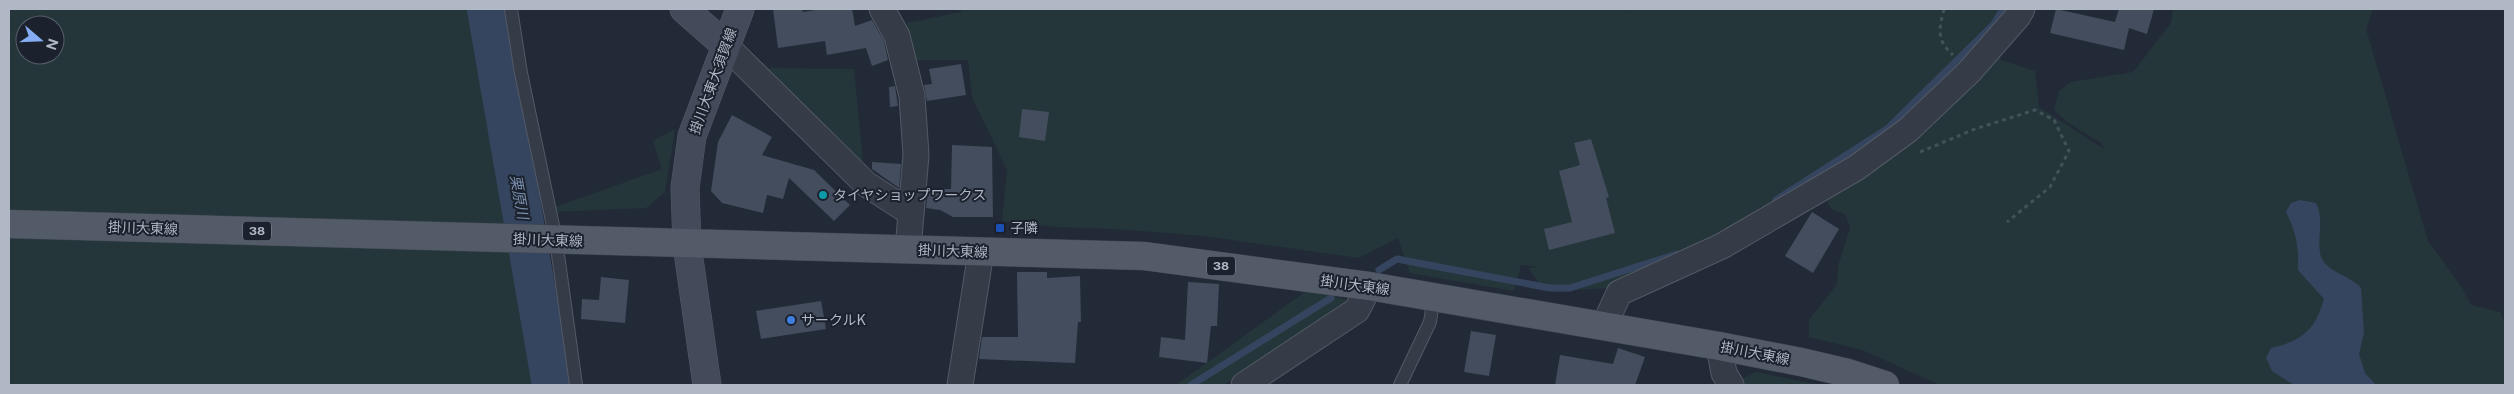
<svg xmlns="http://www.w3.org/2000/svg" width="2514" height="394" font-family="'Public Sans','Noto Sans JP',sans-serif">
  <rect width="100%" height="100%" fill="#222a38"/>
  <!-- green -->
  <g fill="#243639" fill-rule="evenodd">
    <path d="M9,9H478L490,63L508,201L534,301L544,385H9ZM25,25H55V55H25Z"/>
    <path d="M961,9H1630L1631,13V9H2007L1994,40L2001,60L2035,71L2039,107L2104,149L2101,143L2067,122L2054,110L2059,91L2071,82L2133,72L2171,23L2173,9H2373L2366,29L2428,241L2463,289L2471,305L2500,312L2505,324V385H1940L1862,350L1809,337V320L1837,284L1838,266L1850,228L1846,215L1832,209L1827,203L1829,198L1785,210L1759,207L1731,243L1615,288L1544,291L1529,268L1539,267L1521,265L1514,291L1410,273L1398,238L1359,258L1204,236L1115,229L1057,227L1002,221L1007,170L972,97L968,60H911L907,23L961,12Z"/>
    <path d="M765,68L854,69L863,162L837,140Z"/>
    <path d="M675,129L665,192L646,208L550,212V209L662,169L653,141Z"/>
    <path d="M1309,289L1347,300L1224,385H1176Z"/>
    <path d="M1756,372L1819,385H1730Z"/>
  </g>
  <!-- water -->
  <path fill="#36455f" d="M2300,200L2316,203C2325,220 2316,240 2321,257C2327,272 2351,276 2361,288L2364,333L2359,354L2365,373L2376,385H2294L2272,371L2266,358L2271,348C2302,341 2315,330 2324,299L2298,270C2299,247 2296,232 2286,212L2291,203Z"/>
  <g fill="none" stroke-linecap="round" stroke-linejoin="round">
    <!-- stream -->
    <g stroke="#36455f" stroke-width="7">
      <path d="M1776,200L1887,129L1994,24L2003,9"/>
      <path d="M1379,270L1397,259L1550,288H1570L1677,254"/>
      <path d="M1191,385L1331,298"/>
    </g>
    <!-- river -->
    <path stroke="#36455f" stroke-width="40" d="M487,9L552,385"/>
  </g>
  <!-- building -->
  <g fill="#434d5d">
    <path d="M773,9H802L803,12L821,9H852L855,26L872,20L884,41L888,60L872,66L866,48L827,55L825,41L778,48Z"/>
    <path d="M2056,9L2115,22L2119,9H2154L2147,34L2129,28L2124,50L2050,33Z"/>
    <path d="M961,64L966,95L927,101L924,85L932,84L929,69Z"/>
    <path d="M895,86L898,106L890,107L889,87Z"/>
    <path d="M1022,109L1049,112L1045,141L1019,137Z"/>
    <path d="M732,115L772,137L762,155L814,170L850,205L834,221L789,178L783,199L767,195L763,213L722,203L711,191L718,142Z"/>
    <path d="M1591,139L1609,197L1606,198L1615,233L1549,250L1544,229L1572,222L1559,171L1580,165L1574,143Z"/>
    <path d="M952,145L992,147L993,217H953L940,210L926,208L928,189H951Z"/>
    <path d="M872,162L901,164L899,188L872,169Z"/>
    <path d="M1812,212L1839,229L1813,273L1785,256Z"/>
    <path d="M1017,272H1047V278L1080,276L1081,322H1078L1075,363L979,359L982,337H1018Z"/>
    <path d="M601,277L629,280L625,323L581,319L582,299L599,300Z"/>
    <path d="M1188,282L1219,284L1217,326H1211L1207,363L1159,357L1161,337L1185,340Z"/>
    <path d="M821,301L826,329L761,339L756,311Z"/>
    <path d="M1471,331L1496,335L1489,376L1464,372Z"/>
    <path d="M1618,348L1645,357L1635,385H1555L1560,355L1613,364Z"/>
  </g>
  <g fill="none" stroke-linecap="round" stroke-linejoin="round">
    <!-- lane casing -->
    <g stroke="#535a66" stroke-width="14">
      <g id="lane">
        <path d="M511,9L521,73L556,240L576,385"/>
        <path d="M1400,385L1430,322L1434,297"/>
      </g>
    </g>
    <!-- street casing -->
    <g stroke="#535a66" stroke-width="27">
      <g id="street">
        <path d="M882,9L897,36L912,96L916,155L908,249"/>
        <path d="M725,45L866,184L911,213"/>
        <path d="M1604,326L1619,293L1722,246L1856,168L1908,130L1969,72L2018,16L2022,9"/>
        <path d="M1719,346L1724,373L1731,385"/>
        <path d="M960,385L981,252"/>
        <path d="M1244,385L1357,310L1369,286"/>
      </g>
    </g>
    <!-- secondary casing -->
    <g stroke="#535a66" stroke-width="29">
      <g id="secondary">
        <path d="M684,9L725,45"/>
        <path d="M707,385L687,245L685,188L692,136L740,9"/>
      </g>
    </g>
    <!-- primary casing -->
    <g stroke="#3f4652" stroke-width="29">
      <path id="primary" d="M9,224L1144,256L1369,286L1719,346L1801,362L1848,373L1885,385"/>
    </g>
    <!-- path -->
    <g stroke="#415356" stroke-width="3" stroke-dasharray="4 4" stroke-linecap="butt">
      <path d="M1944,9C1939,29 1936,40 1953,55"/>
      <path d="M1920,152L1975,129L2035,110L2054,120L2069,151L2050,187L2007,222"/>
    </g>
    <!-- lane -->
    <use href="#lane" stroke="#353c48" stroke-width="12"/>
    <!-- street -->
    <use href="#street" stroke="#353c48" stroke-width="25"/>
    <!-- secondary -->
    <use href="#secondary" stroke="#434b5b" stroke-width="28"/>
    <!-- primary -->
    <use href="#primary" stroke="#535b69" stroke-width="28"/>
  </g>
  <!-- markers -->
  <circle fill="#0f9aa8" stroke="#1b222d" stroke-width="2" cx="823" cy="195" r="5"/>
  <rect fill="#1a4fb4" stroke="#1b222d" stroke-width="2" x="995" y="223" width="10" height="10" rx="2.5"/>
  <circle fill="#3f7fe0" stroke="#1b222d" stroke-width="2" cx="791" cy="320" r="5"/>
  <g text-anchor="middle" stroke-width="4" stroke-linejoin="round" paint-order="stroke">
    <!-- shield labels -->
    <g fill="#1b222d" stroke="#838a97" stroke-width="1">
      <rect x="243" y="221.5" width="28" height="19" rx="4"/>
      <rect x="1207" y="256.5" width="28" height="19" rx="4"/>
    </g>
    <g font-size="12" font-weight="bold" fill="#b0b7c5">
      <text x="257" y="235">38</text>
      <text x="1221" y="270">38</text>
    </g>
    <!-- street labels -->
    <g font-size="14" fill="#b0b7c5" stroke="#1b222d">
      <text transform="translate(713 81) rotate(-70)" y="5">掛川大東大須賀線</text>
      <text transform="translate(143 228) rotate(2)" y="5">掛川大東線</text>
      <text transform="translate(548 240) rotate(2)" y="5">掛川大東線</text>
      <text transform="translate(953 251) rotate(2)" y="5">掛川大東線</text>
      <text transform="translate(1355 285) rotate(8)" y="5">掛川大東線</text>
      <text transform="translate(1755 353) rotate(11)" y="5">掛川大東線</text>
    </g>
    <!-- poi labels -->
    <g font-size="14" fill="#b0b7c5" stroke="#1b222d" text-anchor="start">
      <text x="833" y="200">タイヤショップワークス</text>
      <text x="1010" y="233">子隣</text>
      <text x="801" y="325">サークルK</text>
    </g>
    <!-- water labels -->
    <g font-size="15" font-style="italic" fill="#798dac" stroke="#1b222d">
      <text transform="translate(519 197) rotate(80)" y="5">栗原川</text>
    </g>
  </g>
  <!-- border -->
  <rect width="2514" height="394" fill="none" stroke="#b0b7c5" stroke-width="20"/>
  <!-- north arrow -->
  <g transform="translate(40 40) rotate(109)"><circle r="24" fill="#1b222d" stroke="#575e6a"/>
  <path d="M0-4L9 19L0 12L-9 19Z" fill="#86adf3"/>
  <text y="-8" font-size="14" font-weight="bold" text-anchor="middle" fill="#b0b7c5">N</text>
  </g>
</svg>
